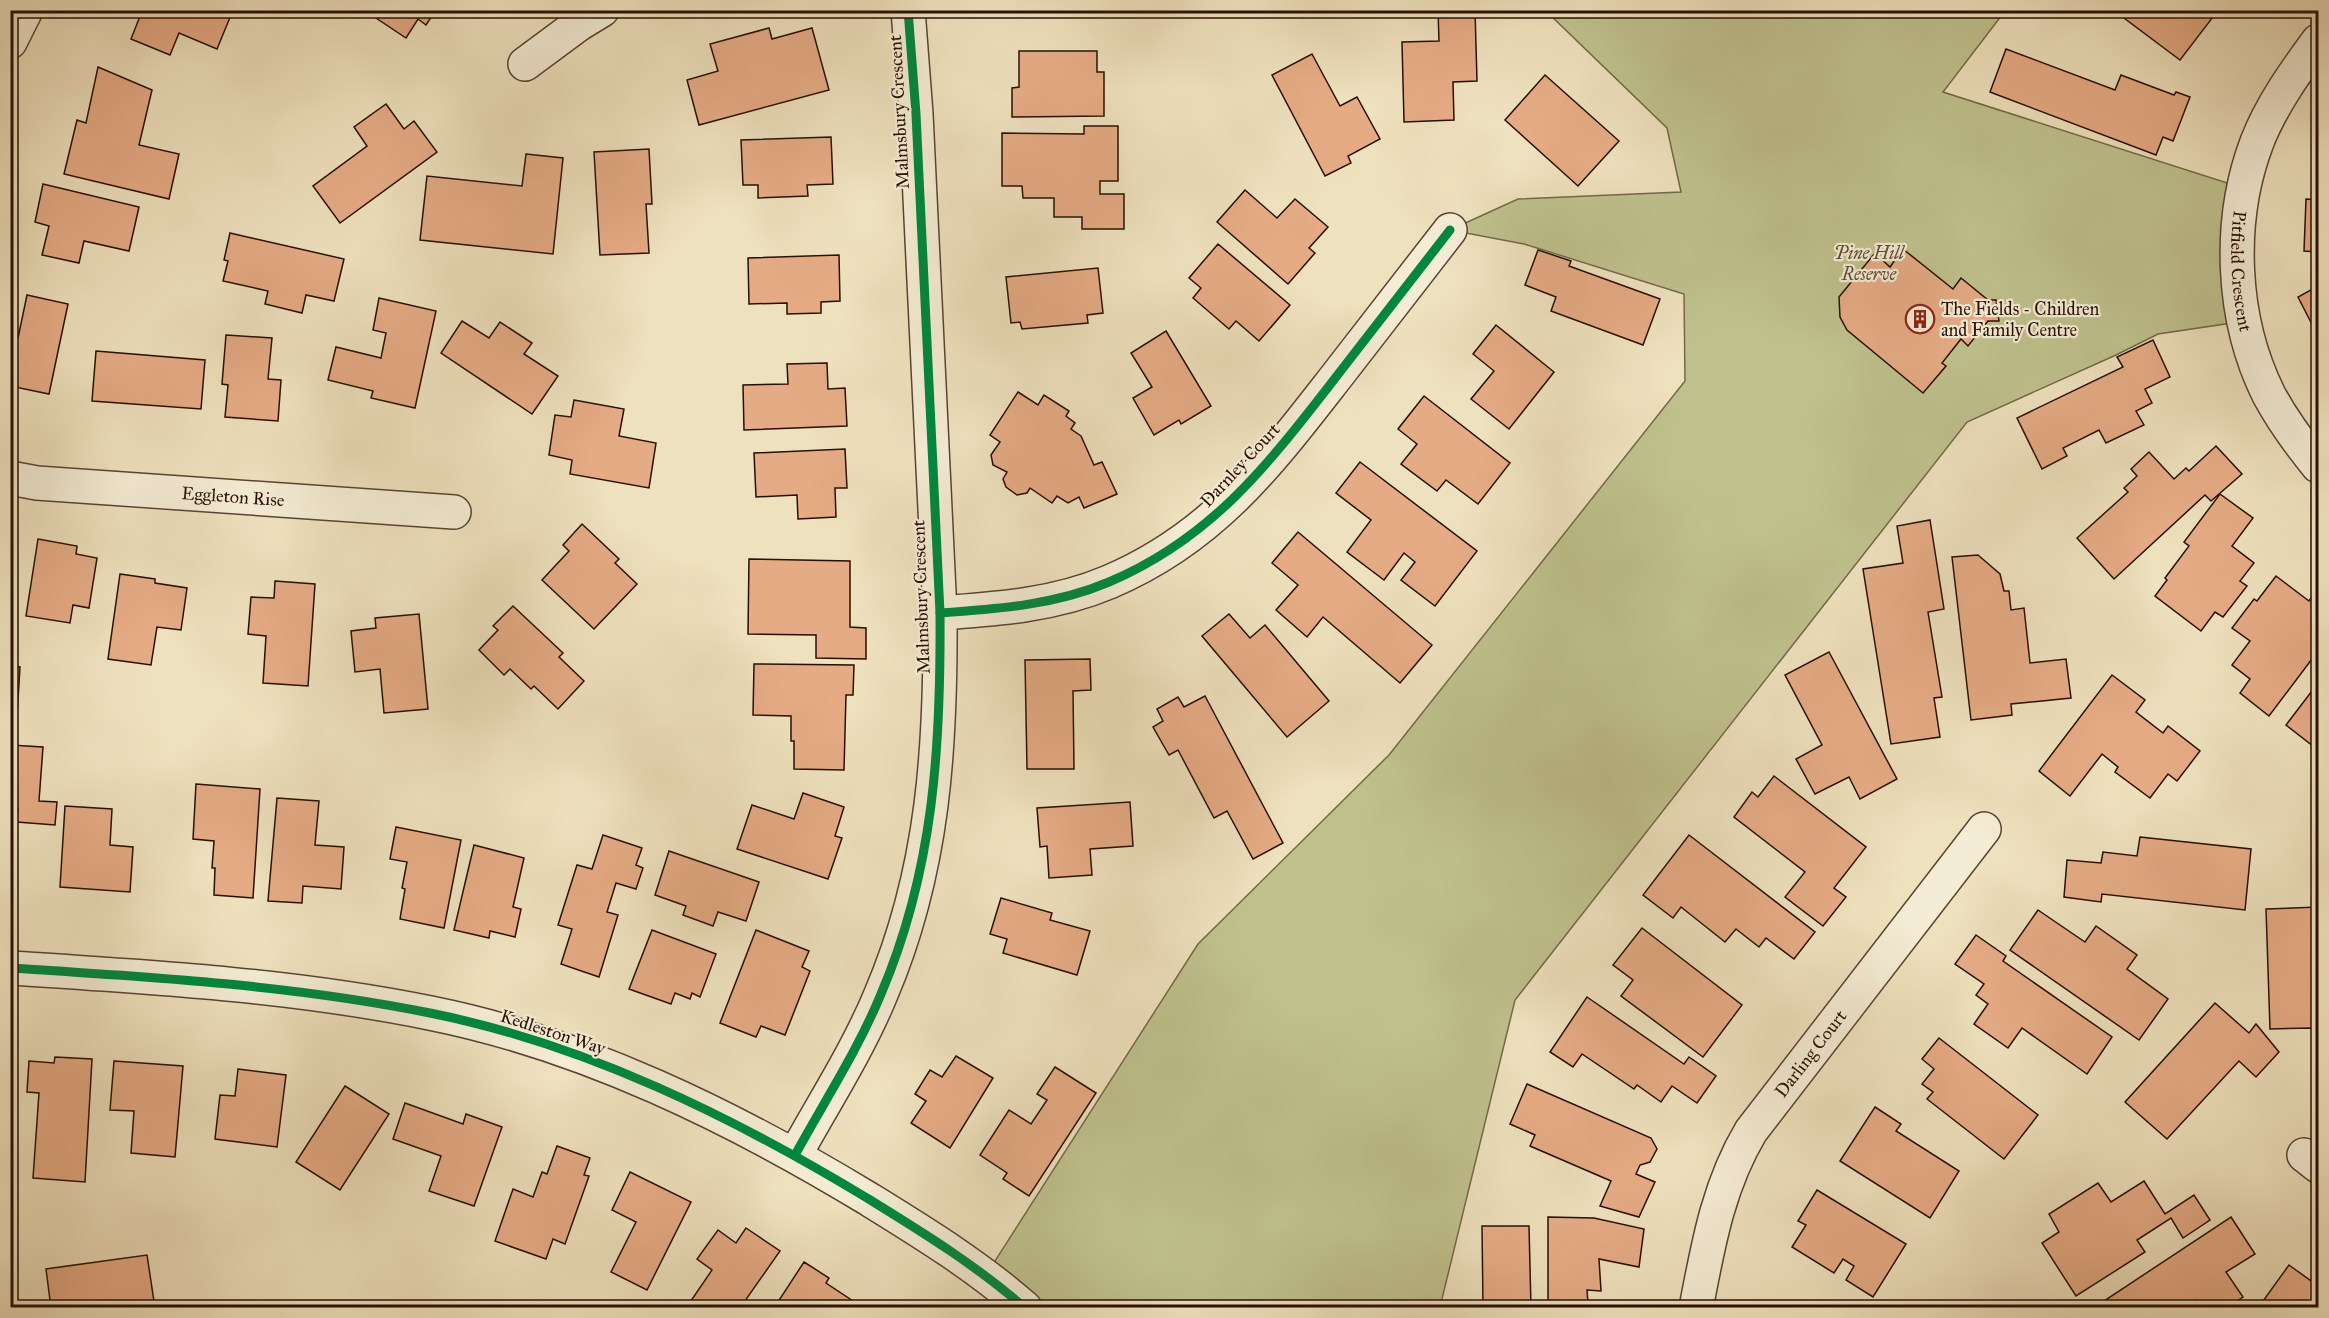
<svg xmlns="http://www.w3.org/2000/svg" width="2329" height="1318" font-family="'IM FELL Great Primer',serif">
  <rect width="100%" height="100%" fill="#eee1bd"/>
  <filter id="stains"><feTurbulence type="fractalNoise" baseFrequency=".00333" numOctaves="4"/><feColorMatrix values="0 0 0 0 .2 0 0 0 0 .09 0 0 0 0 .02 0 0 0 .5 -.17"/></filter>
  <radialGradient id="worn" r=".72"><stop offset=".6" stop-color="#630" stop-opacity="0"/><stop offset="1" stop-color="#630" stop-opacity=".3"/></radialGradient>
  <!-- green -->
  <path fill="#bfc18d" stroke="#746849" stroke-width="1.5" d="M1546,11H2005L1943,92L2243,188L2245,321L2158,334L2116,355L1967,422L1515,1000L1440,1307H1025L986,1275L1198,944L1389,755L1685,381L1684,294L1524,244L1450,230L1518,199L1681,192L1667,128Z"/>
  <!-- building -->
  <g fill="#e5ab85" stroke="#280e05" stroke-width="1.5">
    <path d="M140,10H233L217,49L179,33L170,55L131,39L142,11Z"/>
    <path d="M364,10H436L426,25L418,19L406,38Z"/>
    <path d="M1438,10H1475L1477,81L1453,82L1454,120L1404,122L1402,42L1439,41Z"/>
    <path d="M2123,10H2204L2213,17L2180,60L2120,15Z"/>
    <path d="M769,28L772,39L812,28L829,90L699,125L687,80L718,71L710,44Z"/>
    <path d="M2006,49L2115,90L2121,75L2174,95L2176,92L2190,97L2173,141L2163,137L2156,155L1990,92Z"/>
    <path d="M1019,51H1097V72H1104V116L1012,117V88L1019,87Z"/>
    <path d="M1312,54L1340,106L1357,97L1380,139L1348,156L1351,163L1325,176L1272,75Z"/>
    <path d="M98,67L152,90L139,145L179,154L169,199L64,174L77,120L86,123Z"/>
    <path d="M1545,75L1619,141L1578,186L1505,120Z"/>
    <path d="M386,104L404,129L414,121L437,152L340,223L313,186L367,146L354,127Z"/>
    <path d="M1084,126H1118V181H1100V194H1124V229H1082V217H1054V198H1023L1022,186H1002V133L1084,134Z"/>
    <path d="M831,137L833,184L807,185L808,196L758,198V185H743L741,140Z"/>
    <path d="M649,149L652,204H646L649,253L600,255L594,152Z"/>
    <path d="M526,154L563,158L553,254L420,240L427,176L522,186Z"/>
    <path d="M43,184L139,207L129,251L84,241L79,263L42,255L49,226L35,222Z"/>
    <path d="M1245,190L1277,218L1295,199L1328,227L1309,248L1315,253L1288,284L1217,222Z"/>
    <path d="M2306,199L2318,200V252L2304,251Z"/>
    <path d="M230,233L344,259L334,301L306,295L302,313L265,304L268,291L223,281L228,261L224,260Z"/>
    <path d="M1218,244L1290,305L1259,341L1236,321L1229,329L1193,298L1201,288L1189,278Z"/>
    <path d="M1903,249L1953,289L1961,278L1988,300H1996L1999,321H1988L1968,346L1961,339L1942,363L1946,366L1923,393L1847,330L1840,317L1839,297L1875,253L1890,267Z"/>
    <path d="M1538,250L1571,261L1569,266L1660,299L1643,345L1551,311L1556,297L1525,285Z"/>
    <path d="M839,255L840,301L821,302V313L787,314V303L749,304L748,258Z"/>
    <path d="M1098,268L1103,313L1087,315L1088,323L1022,329L1020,322L1011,323L1006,277Z"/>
    <path d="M2318,286V336L2298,297Z"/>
    <path d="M27,295L68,304L49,394L10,386V336L18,338Z"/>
    <path d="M379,298L436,311L415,408L371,398L373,391L328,380L336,347L381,358L386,333L373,330Z"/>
    <path d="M462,321L489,338L500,322L532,343L524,354L558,376L532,414L441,353Z"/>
    <path d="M1496,325L1554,372L1509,429L1471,399L1494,371L1473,354Z"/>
    <path d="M1166,331L1211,406L1181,424L1179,420L1154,435L1133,398L1152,387L1131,353Z"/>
    <path d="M226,335L272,338L268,379L281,380L278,421L225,417L228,385L222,384Z"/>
    <path d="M2153,340L2170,377L2145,389L2152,403L2136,411L2144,425L2106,443L2099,430L2063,448L2067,456L2042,469L2017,418L2123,367L2117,357Z"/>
    <path d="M96,351L205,360L201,409L92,401Z"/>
    <path d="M827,363L828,389L845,388L847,426L744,430L743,385L788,384L787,364Z"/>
    <path d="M1018,392L1038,405L1044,395L1069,411L1066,416L1075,423L1071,429L1081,436L1094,465L1102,462L1117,494L1084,508L1079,497L1068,503L1057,496L1052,503L1030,488L1027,493L1017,495L1006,487L1003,479L1007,472L993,465L991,455L1000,442L990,435Z"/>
    <path d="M1424,396L1510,463L1478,504L1446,480L1437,491L1401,464L1417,444L1398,429Z"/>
    <path d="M574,400L624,409L619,436L656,443L649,488L570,474L572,460L549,455L555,415L571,417Z"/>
    <path d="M2216,446L2242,474L2211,501L2205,495L2114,579L2077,538L2128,492L2124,488L2137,476L2131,469L2149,452L2174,479L2186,468L2189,471Z"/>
    <path d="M845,449L847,488H835L836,517L798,519L797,495L756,497L754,453Z"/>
    <path d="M1360,462L1477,551L1435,606L1401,580L1415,562L1404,553L1384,580L1347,552L1371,520L1336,493Z"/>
    <path d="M2220,494L2253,518L2232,546L2254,563L2240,581L2247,586L2223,617L2215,612L2201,631L2155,596L2167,580L2165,578L2189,546L2184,542Z"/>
    <path d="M1930,520L1944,609L1928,612L1942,697L1934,698L1940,737L1891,744L1863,569L1903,563L1897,526Z"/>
    <path d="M582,524L619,559L615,563L637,584L594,629L542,580L569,551L563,545Z"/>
    <path d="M1298,532L1432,645L1400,683L1323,617L1307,637L1276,610L1298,585L1272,563Z"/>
    <path d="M38,539L77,546L76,554L97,558L89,608L73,605L70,623L26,616Z"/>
    <path d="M1978,555L2000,574L2004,591H2009L2011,610L2024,608L2030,663L2066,659L2071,698L2011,704L2012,715L1971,720L1952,557Z"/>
    <path d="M749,559L850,561V627L866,628V659L816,658V635L748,634Z"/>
    <path d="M120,574L155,579V583L187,588L181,630L157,627L151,665L108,659Z"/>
    <path d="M2276,576L2309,601L2318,588V651L2269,716L2240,693L2250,679L2232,665L2250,641L2232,628L2254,599L2257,601Z"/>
    <path d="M275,581L315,584L308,686L263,683L266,636L248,634L251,597L274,598Z"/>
    <path d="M513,606L563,653L559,657L584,681L558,709L534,686L531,689L510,669L504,675L479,650L498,630L493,626Z"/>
    <path d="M419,614L428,709L384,713L380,669L355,672L351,631L376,628L375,618Z"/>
    <path d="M1229,614L1250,638L1265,625L1329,701L1287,737L1202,636Z"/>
    <path d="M1829,652L1897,779L1860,799L1849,777L1815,794L1796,759L1822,745L1785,675Z"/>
    <path d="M1090,659L1091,690L1073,691L1074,769H1027L1025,660Z"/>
    <path d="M754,664L854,665L853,695H846L844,770L794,769V741H791V716L753,715Z"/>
    <path d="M10,666L20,667L17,716H10Z"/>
    <path d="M2112,675L2145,700L2136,712L2163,733L2168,726L2200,751L2177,781L2168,774L2150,798L2115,772L2118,767L2102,754L2070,796L2039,771Z"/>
    <path d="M2318,683V750L2286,725Z"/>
    <path d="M1205,696L1283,843L1253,859L1227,811L1214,818L1178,750L1169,755L1153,727L1163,721L1157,709L1178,697L1184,707Z"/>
    <path d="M10,745L43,747L39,801L57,802L55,825L17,822L18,808L10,807Z"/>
    <path d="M1774,776L1866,847L1834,888L1846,897L1823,926L1785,897L1805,872L1734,817L1752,792L1758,797Z"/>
    <path d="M196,784L260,789L253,898L214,895L215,868H212L214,841L193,839Z"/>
    <path d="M803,793L844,807L835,836L842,838L828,879L737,849L752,805L794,819Z"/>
    <path d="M277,798L319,801L315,845L344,847L341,889L303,886L302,903L268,901Z"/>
    <path d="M1130,802L1133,846L1090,849L1092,875L1049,878L1047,846L1040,847L1037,808Z"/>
    <path d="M65,806L112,809L110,845L133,847L130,892L60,887Z"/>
    <path d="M396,827L461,840L444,928L400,919L405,889L402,888L407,862L390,859Z"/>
    <path d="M603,835L642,848L636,865L643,868L636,889L616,883L607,912L618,915L599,977L561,964L572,929L558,925L577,865L592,869Z"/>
    <path d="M1689,835L1815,932L1794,959L1766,938L1759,947L1736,929L1725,942L1681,907L1673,918L1643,895Z"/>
    <path d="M2140,837L2251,849L2245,910L2102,894L2101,902L2064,897L2067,860L2101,863L2103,852L2137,856Z"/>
    <path d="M474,845L524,858L513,907L521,909L515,937L490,931L489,938L454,930Z"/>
    <path d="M669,851L759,882L746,921L718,912L713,926L683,915L686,906L655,895Z"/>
    <path d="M1001,898L1052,913L1050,920L1090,931L1077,975L1003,953L1007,939L990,934Z"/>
    <path d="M2318,907V1053H2313L2312,1028L2270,1029L2266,909Z"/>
    <path d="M2038,910L2085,942L2096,926L2137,955L2127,969L2168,999L2139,1040L2010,950Z"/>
    <path d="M1642,928L1742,1005L1703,1057L1621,996L1633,980L1613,965Z"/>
    <path d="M652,930L716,954L700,997L692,993L690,999L675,993L671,1004L629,989Z"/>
    <path d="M756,930L809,951L802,967L810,971L785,1035L761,1026L756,1037L720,1023Z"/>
    <path d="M1976,935L2006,956L2003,961L2112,1037L2087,1074L2022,1028L2008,1048L1974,1024L1988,1004L1976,995L1984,984L1955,964Z"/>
    <path d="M1587,997L1684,1064L1689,1057L1716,1076L1697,1103L1672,1086L1661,1102L1637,1085L1634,1089L1582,1054L1573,1067L1550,1052Z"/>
    <path d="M2215,1003L2249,1033L2256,1024L2279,1052L2256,1077L2239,1061L2167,1139L2125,1102Z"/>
    <path d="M1939,1038L2038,1115L2004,1159L1927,1099L1933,1092L1922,1084L1934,1069L1922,1059Z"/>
    <path d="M956,1056L993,1078L950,1148L911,1123L926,1101L915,1094L930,1070L942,1077Z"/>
    <path d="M55,1057L92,1059L85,1182L33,1178L39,1093L27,1092L29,1061L54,1063Z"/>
    <path d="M114,1061L183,1066L175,1157L131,1153L134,1111L110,1110Z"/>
    <path d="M1055,1067L1096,1093L1029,1196L1003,1179L1007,1173L980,1155L1009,1110L1031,1124L1047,1100L1037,1094Z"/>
    <path d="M238,1069L286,1075L277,1147L215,1139L220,1095L235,1096Z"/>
    <path d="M1527,1084L1651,1138L1657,1149L1650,1162L1640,1165L1636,1174L1655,1182L1639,1217L1600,1206L1611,1181L1530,1146L1535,1135L1510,1124Z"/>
    <path d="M345,1086L389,1114L340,1190L296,1162Z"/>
    <path d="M405,1103L463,1124L466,1114L502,1127L474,1206L429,1191L441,1156L393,1139Z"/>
    <path d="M1875,1107L1901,1124L1896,1131L1959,1171L1930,1218L1840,1161Z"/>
    <path d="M557,1146L590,1158L584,1175L589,1176L565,1244L553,1239L546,1259L495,1241L513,1189L533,1197L542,1172L547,1174Z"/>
    <path d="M630,1172L691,1202L647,1290L611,1272L636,1222L612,1210Z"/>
    <path d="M2144,1181L2165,1214L2194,1195L2210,1220L2183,1238L2171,1218L2137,1240L2145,1252L2076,1296L2042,1243L2059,1232L2049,1214L2098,1183L2111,1202Z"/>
    <path d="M1817,1190L1906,1244L1873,1297L1846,1280L1854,1266L1843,1259L1834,1273L1792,1247L1806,1225L1798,1221Z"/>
    <path d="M1548,1217L1594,1218L1644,1229L1639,1267L1599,1259L1601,1291L1587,1290L1588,1304H1602V1308H1548Z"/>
    <path d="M2231,1217L2255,1254L2226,1272L2243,1297L2227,1308H2200L2195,1300L2184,1308H2109L2104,1301Z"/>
    <path d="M1482,1226H1529L1531,1308H1483Z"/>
    <path d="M746,1228L780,1251L740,1308H686L712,1270L697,1259L718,1230L736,1243Z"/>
    <path d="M147,1255L155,1308H51L46,1269Z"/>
    <path d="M804,1262L829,1278L826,1283L856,1303L853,1308H774Z"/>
    <path d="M2289,1265L2318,1286V1308H2258Z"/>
  </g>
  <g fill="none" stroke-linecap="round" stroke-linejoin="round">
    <!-- minor casing -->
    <g stroke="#5a4333" stroke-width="36">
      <g id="minor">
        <path id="s1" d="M2318,41C2295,72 2271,106 2257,142C2227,221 2231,319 2269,395C2283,421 2300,444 2318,466"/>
        <path d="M10,42L26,10"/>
        <path d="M525,64L579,24L602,10"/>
        <path id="s2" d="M10,478L37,483L454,512"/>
        <path d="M940,613C998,609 1055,605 1109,582C1213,538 1269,463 1336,377C1374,328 1412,279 1450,230"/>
        <path d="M10,968C151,977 292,985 430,1013C585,1044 733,1117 867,1198C922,1232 976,1265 1025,1308"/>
        <path d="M795,1155C824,1102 858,1050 881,994C934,870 941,746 940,613L916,114L908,10"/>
        <path d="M2304,1155L2318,1166"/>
        <path id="s3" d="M1696,1308C1708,1246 1718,1186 1751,1131L1984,829"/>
      </g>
    </g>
    <!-- minor -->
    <use href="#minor" stroke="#f4ecd4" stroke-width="33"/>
    <!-- cycleway casing -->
    <g stroke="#f4ecd4" stroke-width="13">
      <g id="cycleway">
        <path d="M940,613C998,609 1055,605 1109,582C1213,538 1269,463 1336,377C1374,328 1412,279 1450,230"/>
        <path d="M10,968C151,977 292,985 430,1013C585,1044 733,1117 867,1198C922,1232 976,1265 1025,1308"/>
        <path d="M795,1155C824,1102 858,1050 881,994C934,870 941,746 940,613L916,114L908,10"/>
      </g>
    </g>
    <!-- cycleway -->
    <use href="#cycleway" stroke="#00873e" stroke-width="9"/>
  </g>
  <!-- icons -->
  <defs>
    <g id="building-ring" transform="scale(1.5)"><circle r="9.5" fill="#f4ecd4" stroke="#8f2418" stroke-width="1.5"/><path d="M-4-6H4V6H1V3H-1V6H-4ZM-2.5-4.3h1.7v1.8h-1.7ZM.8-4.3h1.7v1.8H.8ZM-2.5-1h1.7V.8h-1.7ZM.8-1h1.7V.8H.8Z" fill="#8f2418"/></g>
  </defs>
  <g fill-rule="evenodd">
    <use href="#building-ring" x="1920" y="319"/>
  </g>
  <g text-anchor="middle" stroke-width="4.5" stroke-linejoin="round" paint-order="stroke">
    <!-- street labels -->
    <g font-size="18" fill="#280e05" stroke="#f4ecd4">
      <text transform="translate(899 112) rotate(-93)" y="6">Malmsbury Crescent</text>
      <text dy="6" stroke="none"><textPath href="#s1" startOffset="250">Pitfield Crescent</textPath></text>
      <text transform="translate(1240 465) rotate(-47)" y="6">Darnley Court</text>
      <text dy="6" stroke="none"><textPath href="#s2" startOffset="224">Eggleton Rise</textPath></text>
      <text transform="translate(921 597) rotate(-92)" y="6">Malmsbury Crescent</text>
      <text transform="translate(553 1032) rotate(18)" y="6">Kedleston Way</text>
      <text dy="6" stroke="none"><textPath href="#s3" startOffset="284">Darling Court</textPath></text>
    </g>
    <!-- park labels -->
    <g font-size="18" font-style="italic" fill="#5d4d35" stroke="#f4ecd4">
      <text x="1869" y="259">Pine Hill<tspan x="1869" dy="21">Reserve</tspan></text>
    </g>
    <!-- poi labels -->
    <g font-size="18" fill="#280e05" stroke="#f4ecd4" text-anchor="start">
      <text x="1941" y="315">The Fields - Children<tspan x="1941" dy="21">and Family Centre</tspan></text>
    </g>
  </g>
  <!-- margin -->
  <rect width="2329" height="1318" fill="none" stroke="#eee1bd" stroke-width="36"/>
  <rect x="12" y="12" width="2305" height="1294" fill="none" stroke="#280e05" stroke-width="3"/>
  <rect x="18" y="18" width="2293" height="1282" fill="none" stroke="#280e05" stroke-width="1.5"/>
  <rect width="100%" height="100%" filter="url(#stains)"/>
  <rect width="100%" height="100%" fill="url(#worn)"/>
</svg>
